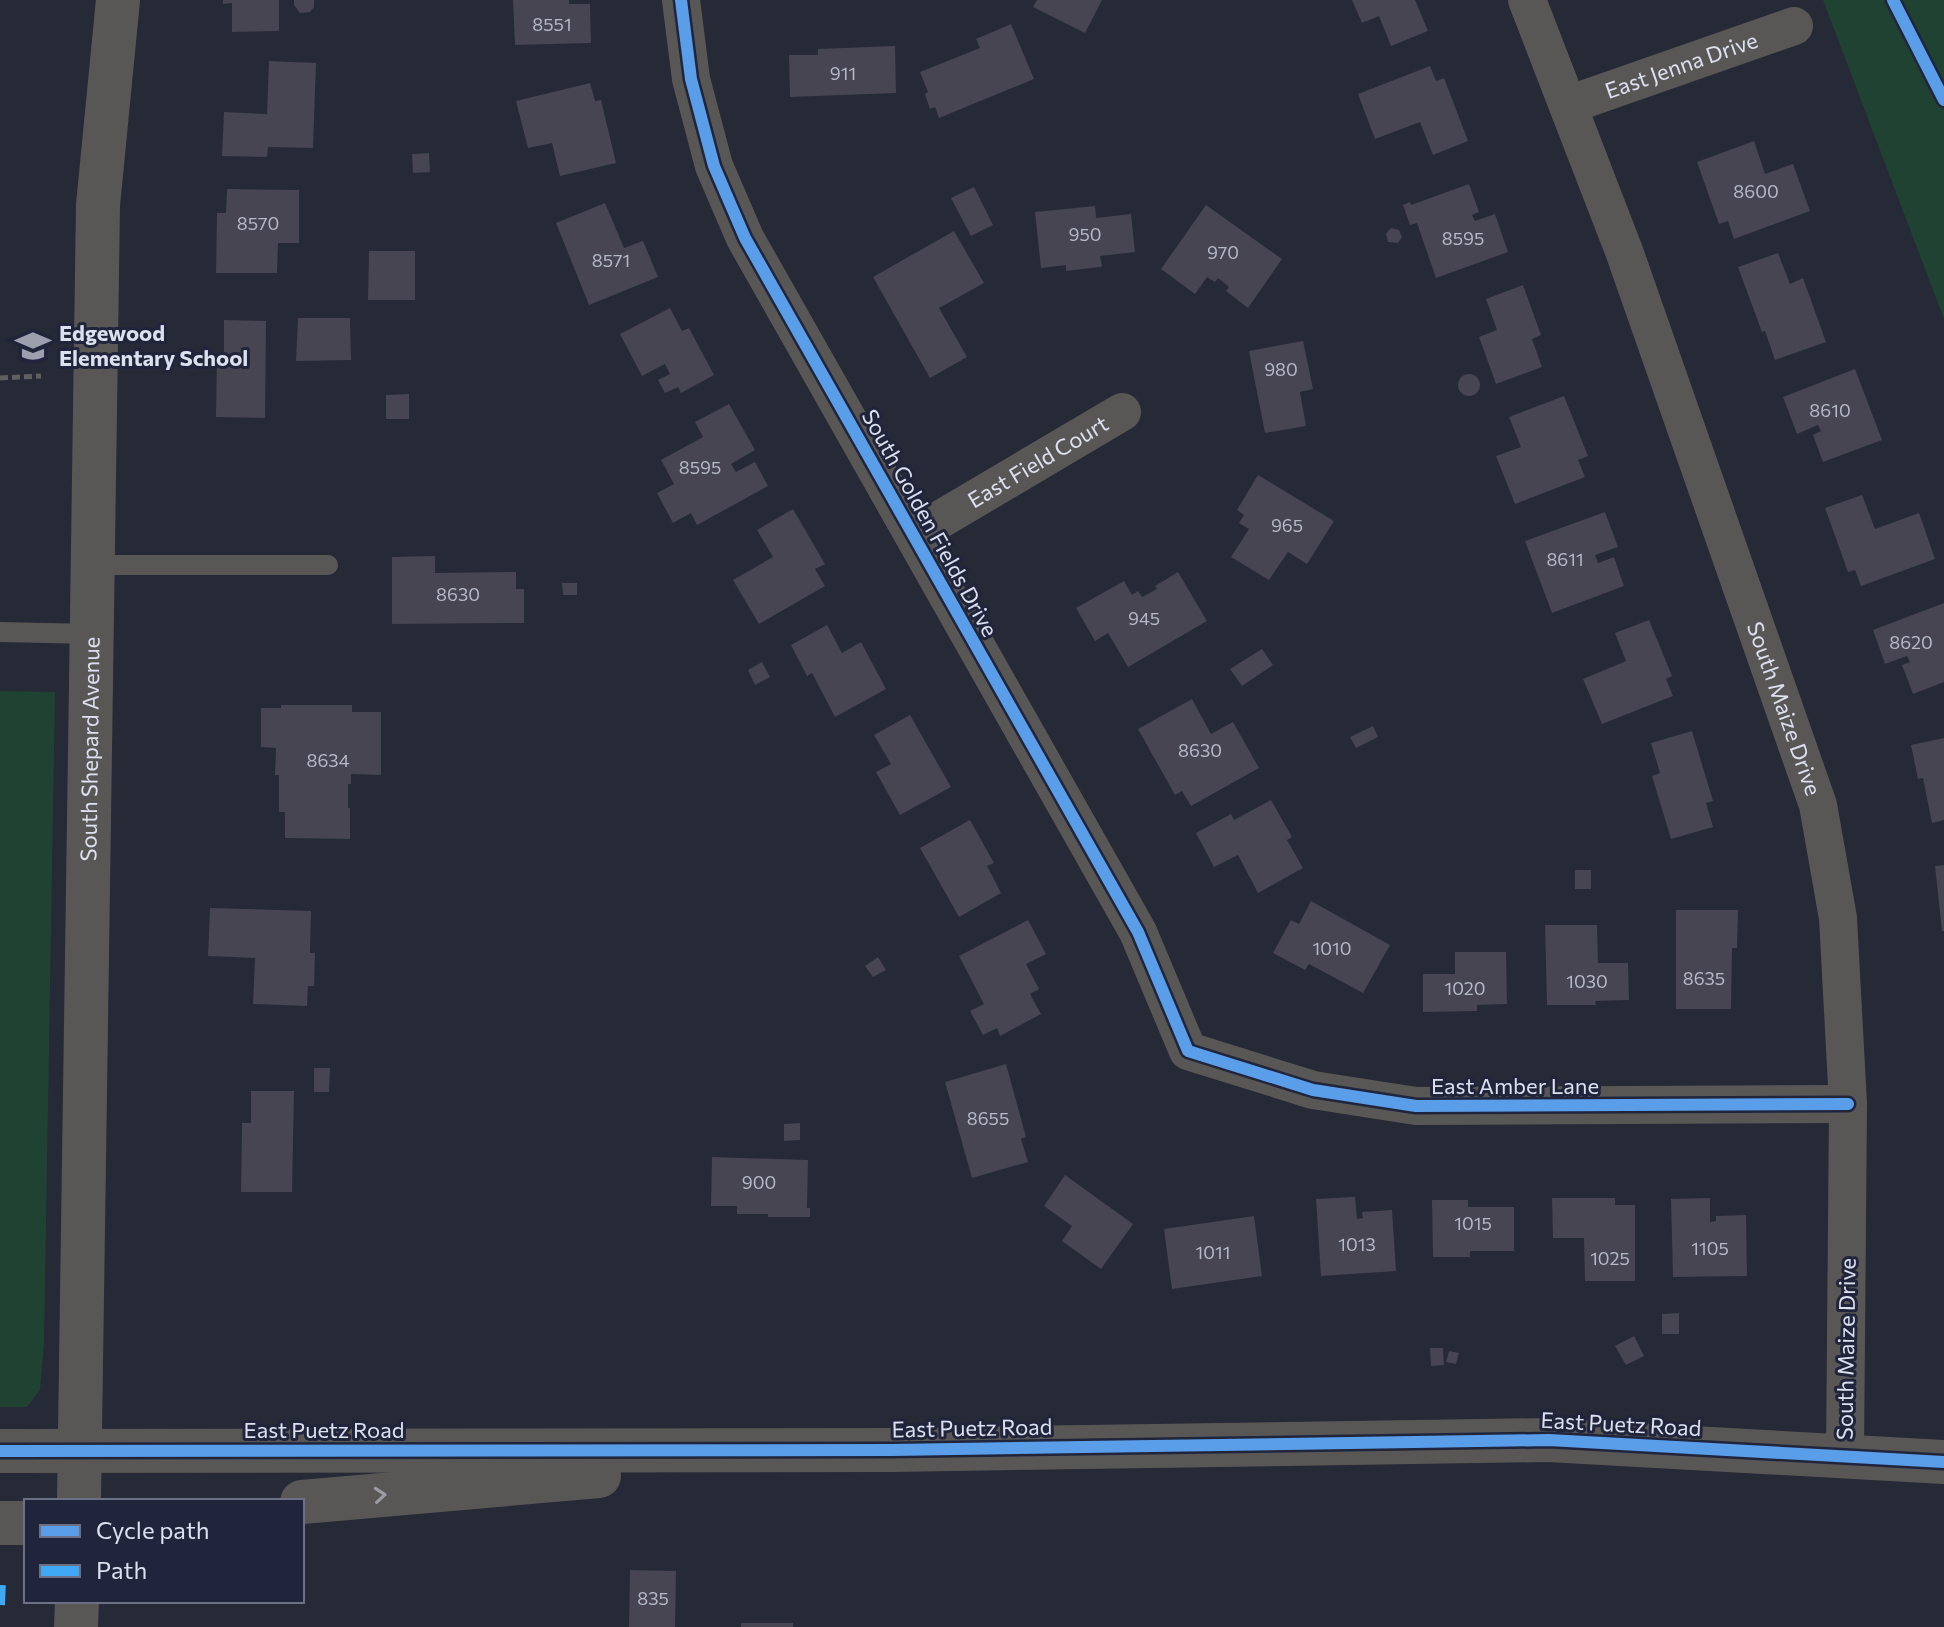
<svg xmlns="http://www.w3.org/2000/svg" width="1944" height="1627" font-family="Commissioner,sans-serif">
  <rect width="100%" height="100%" fill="#262936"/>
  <!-- green -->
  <g fill="#204232">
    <path d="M1823,0H1944V319Z"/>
    <path d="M0,691L55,692L44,1343L40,1390L27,1407H0Z"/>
  </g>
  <!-- building -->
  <g fill="#464551">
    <path d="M223,0H279V31L232,32V3L223,4Z"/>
    <path d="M294,0H314V7L310,12L300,13L294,5Z"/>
    <path d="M513,0H569V4H590L591,43L515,45Z"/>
    <path d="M1037,0H1102L1085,33L1033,7Z"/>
    <path d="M1352,0H1415L1428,31L1391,46L1379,16L1362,23Z"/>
    <path d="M1011,24L1034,79L939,118L935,107L930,109L925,94L928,92L920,72L980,48L976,39Z"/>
    <path d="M895,46L896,93L790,97L789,55H818V49Z"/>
    <path d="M269,61L316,63L313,148L268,147L267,157L222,156L224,112L267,114Z"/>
    <path d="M1430,66L1436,81L1444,78L1468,141L1433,155L1420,122L1375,139L1358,94Z"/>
    <path d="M590,83L595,101L601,100L616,163L560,176L552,143L528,148L516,101Z"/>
    <path d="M1754,141L1765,174L1793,164L1810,211L1734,239L1728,221L1719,224L1697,162Z"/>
    <path d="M429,153L430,172L413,173L412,154Z"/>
    <path d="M1469,184L1479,212L1472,215L1475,221L1495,214L1508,252L1436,278L1417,223L1410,225L1403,205L1410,202L1411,205Z"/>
    <path d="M974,187L993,225L971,236L951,198Z"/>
    <path d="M227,189L299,190V243H278L277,273H216L217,213H226Z"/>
    <path d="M605,203L624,248L643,241L658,277L589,305L556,223Z"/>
    <path d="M1206,205L1282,259L1248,308L1226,291L1229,287L1218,278L1215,282L1207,277L1195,294L1161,269Z"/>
    <path d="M1095,206L1096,218L1131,214L1135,252L1100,256L1102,266L1100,267L1066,271V265L1041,268L1035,212Z"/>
    <path d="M1391,228L1399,230L1402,237L1398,243L1388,242L1386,234Z"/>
    <path d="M954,231L984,283L939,308L967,357L930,378L873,277Z"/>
    <path d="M369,251H415V300H368Z"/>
    <path d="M1778,253L1790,284L1803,278L1826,342L1775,360L1765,331L1762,332L1738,267Z"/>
    <path d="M1523,285L1541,335L1532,339L1542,367L1496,384L1479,337L1497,330L1486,299Z"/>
    <path d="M670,308L682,331L689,328L714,375L681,393L678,387L665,393L658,380L670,374L665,364L642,376L620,334Z"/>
    <path d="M298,318H350L351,360L296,361Z"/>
    <path d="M224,320L266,321L265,418L216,417L217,353L224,352Z"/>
    <path d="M1303,341L1313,389L1300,392L1306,426L1265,433L1249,351Z"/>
    <path d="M1855,369L1882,440L1823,462L1813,435L1821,431L1818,425L1797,434L1783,397Z"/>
    <circle cx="1469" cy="385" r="11"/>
    <path d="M409,394V419H386V395Z"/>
    <path d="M1564,396L1588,456L1578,460L1585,477L1515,504L1496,456L1521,447L1509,417Z"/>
    <path d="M729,404L755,450L731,464L736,472L755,462L768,486L697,525L691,513L673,523L657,493L674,484L661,460L703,437L695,422Z"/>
    <path d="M1258,475L1334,521L1307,564L1288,552L1269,580L1231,557L1249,529L1239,523L1244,515L1237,510Z"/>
    <path d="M1862,495L1875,529L1919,513L1935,559L1861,586L1855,570L1848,572L1825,508Z"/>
    <path d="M793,509L825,564L815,569L825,586L759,624L733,580L773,557L757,530Z"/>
    <path d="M1605,512L1618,547L1595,555L1598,563L1614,557L1624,586L1552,613L1525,541Z"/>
    <path d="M435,556V573L516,572V589H524V623L392,624V557Z"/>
    <path d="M1178,572L1207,621L1128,667L1108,633L1095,641L1076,608L1124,581L1132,595L1138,591L1142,597L1157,589L1155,586Z"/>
    <path d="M562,583H577V595H563Z"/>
    <path d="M1944,603V682L1913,694L1902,665L1910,662L1907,656L1885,664L1873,630Z"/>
    <path d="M1649,620L1672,676L1666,679L1673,696L1602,724L1583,679L1626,661L1615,633Z"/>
    <path d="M827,625L842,653L861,642L886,689L835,717L812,673L807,676L791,645Z"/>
    <path d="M1262,649L1273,665L1242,686L1230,669Z"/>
    <path d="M762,662L770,677L755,685L748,670Z"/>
    <path d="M1192,699L1211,734L1233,722L1259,768L1191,806L1182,791L1175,795L1138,729Z"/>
    <path d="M281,705H352V712H381V775L351,774V784H348V808H350V839L285,838V812H279V775H275L276,748L261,747V708H281Z"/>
    <path d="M910,715L951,787L900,815L876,772L891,764L874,735Z"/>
    <path d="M1373,726L1378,737L1356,748L1350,737Z"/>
    <path d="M1692,731L1713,801L1706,803L1713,827L1671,839L1652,776L1660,773L1651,743Z"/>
    <path d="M1944,738V820L1932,823L1923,778L1918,779L1911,745Z"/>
    <path d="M1271,800L1292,837L1287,840L1303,868L1258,893L1238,855L1214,867L1196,833L1231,814L1234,820Z"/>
    <path d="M970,820L994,863L987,866L1001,893L959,917L920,848Z"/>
    <path d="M1944,865V931H1942L1935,866Z"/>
    <rect x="1575" y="870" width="16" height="19"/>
    <path d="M1311,901L1390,945L1363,993L1309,964L1305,970L1273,953L1291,920L1299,924Z"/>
    <path d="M210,908L311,911L310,953H315L314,986H308L307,1006L253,1004L255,958L208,956Z"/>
    <path d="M1676,910H1738L1737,948H1732L1731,1009H1676Z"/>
    <path d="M1028,920L1046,954L1026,964L1039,989L1030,994L1041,1014L1000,1036L997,1028L983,1035L970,1011L984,1004L959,956Z"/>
    <path d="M1545,925H1597L1598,963H1628L1629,1000L1595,1001L1596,1005H1547Z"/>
    <path d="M1455,952H1506L1507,1004L1477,1005V1011L1423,1012V974H1455Z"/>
    <path d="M878,957L886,970L873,977L865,966Z"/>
    <path d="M1006,1064L1026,1137L1021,1139L1028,1162L972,1178L945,1082Z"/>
    <path d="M314,1068H330L329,1092H314Z"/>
    <path d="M251,1091H294L292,1192H241L242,1123H251Z"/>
    <path d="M800,1123V1140L784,1141V1124Z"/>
    <path d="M712,1157L808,1160L807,1208H810V1217H768V1214H737V1206H711Z"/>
    <path d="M1065,1175L1133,1224L1101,1269L1062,1241L1072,1226L1044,1206Z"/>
    <path d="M1352,1197H1355L1357,1219L1363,1218L1362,1212L1392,1210L1396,1271L1321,1276L1316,1199Z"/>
    <path d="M1552,1198H1615V1205H1635V1281H1585L1584,1238H1553Z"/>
    <path d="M1710,1198V1222L1716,1221V1216L1746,1215L1747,1276L1673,1277L1671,1199Z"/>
    <path d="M1432,1200H1468V1207H1514V1251H1470V1257H1433Z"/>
    <path d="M1254,1216L1262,1276L1172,1289L1164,1229Z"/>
    <path d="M1679,1313V1334H1662V1314Z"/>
    <path d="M1634,1336L1644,1356L1626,1365L1615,1346Z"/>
    <path d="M1430,1348H1443L1444,1365L1431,1366Z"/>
    <path d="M1449,1351L1459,1353L1456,1364L1446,1362Z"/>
    <path d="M630,1570L676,1571L675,1627H629Z"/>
    <rect x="741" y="1623" width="52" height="4"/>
  </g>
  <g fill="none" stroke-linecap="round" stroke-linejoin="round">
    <!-- path -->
    <path stroke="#5f5f61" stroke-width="5" stroke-dasharray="8 4" stroke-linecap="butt" d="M0,378L41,376"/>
    <!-- service -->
    <g stroke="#595756" stroke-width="20">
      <path d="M93,565H328"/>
      <path d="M0,632L92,634"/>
    </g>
    <!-- minor -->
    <g stroke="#595756" stroke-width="38">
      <path d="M681,0L691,79L714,166L745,238L1138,932L1188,1051L1313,1090L1416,1106L1848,1104"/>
      <path id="s1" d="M1527,0L1624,251L1818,805L1838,918L1848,1104L1845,1455"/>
      <path id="s2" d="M1568,105L1794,26"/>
      <path id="s3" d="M914,535L1122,412"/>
    </g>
    <!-- tertiary -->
    <g stroke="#595756" stroke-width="44">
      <path d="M0,1451L892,1450L1549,1440L1944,1462"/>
      <path id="s4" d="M79,1501L98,205L118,0"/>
      <path d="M302,1502L599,1476"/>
      <path d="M0,1523H26"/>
      <path d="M76,1627L77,1601"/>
    </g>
    <!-- quiet -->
    <path stroke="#3fa9f5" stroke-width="10" stroke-dasharray="20 10" stroke-linecap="butt" d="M0,1605L1,1579"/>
    <!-- cycleway casing -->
    <g stroke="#20253c" stroke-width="17">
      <g id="cycleway">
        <path d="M681,0L691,79L714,166L745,238L1138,932L1188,1051L1313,1090L1416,1106L1848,1104"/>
        <path d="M1893,0L1944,100"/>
        <path d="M0,1451L892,1450L1549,1440L1944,1462"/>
      </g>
    </g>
    <!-- cycleway -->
    <use href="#cycleway" stroke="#5a9eea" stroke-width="12"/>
  </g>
  <!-- one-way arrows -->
  <defs><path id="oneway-chevron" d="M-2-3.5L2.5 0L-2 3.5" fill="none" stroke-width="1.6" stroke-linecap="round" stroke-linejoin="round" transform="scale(2)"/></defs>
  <use stroke="#9a9ca2" href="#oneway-chevron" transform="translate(380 1495) rotate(-5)"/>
  <!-- icons -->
  <defs>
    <g id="school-bare" transform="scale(2.76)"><path d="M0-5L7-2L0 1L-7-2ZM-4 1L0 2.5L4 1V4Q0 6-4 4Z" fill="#9ca0ae" stroke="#20253c" stroke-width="2.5" paint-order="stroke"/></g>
  </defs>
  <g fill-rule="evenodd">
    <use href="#school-bare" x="33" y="346"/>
  </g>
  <g text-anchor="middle" stroke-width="6" stroke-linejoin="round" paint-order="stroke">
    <!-- number labels -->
    <g font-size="18" fill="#b6b9c8">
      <text x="552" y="31">8551</text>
      <text x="843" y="80">911</text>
      <text x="1756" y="198">8600</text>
      <text x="258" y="230">8570</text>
      <text x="1085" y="241">950</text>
      <text x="1463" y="245">8595</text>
      <text x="1223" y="259">970</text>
      <text x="611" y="267">8571</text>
      <text x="1281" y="376">980</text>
      <text x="1830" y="417">8610</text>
      <text x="700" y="474">8595</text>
      <text x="1287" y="532">965</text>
      <text x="1565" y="566">8611</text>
      <text x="458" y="601">8630</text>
      <text x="1144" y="625">945</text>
      <text x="1911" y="649">8620</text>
      <text x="1200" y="757">8630</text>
      <text x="328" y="767">8634</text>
      <text x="1332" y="955">1010</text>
      <text x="1704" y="985">8635</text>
      <text x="1587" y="988">1030</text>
      <text x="1465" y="995">1020</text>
      <text x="988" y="1125">8655</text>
      <text x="759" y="1189">900</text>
      <text x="1473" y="1230">1015</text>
      <text x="1357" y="1251">1013</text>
      <text x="1710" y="1255">1105</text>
      <text x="1213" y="1259">1011</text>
      <text x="1610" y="1265">1025</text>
      <text x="653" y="1605">835</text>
    </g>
    <!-- street labels -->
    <g font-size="22" fill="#dce0ef" stroke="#20253c">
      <text dy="8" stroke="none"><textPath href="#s2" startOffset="120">East Jenna Drive</textPath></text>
      <text dy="8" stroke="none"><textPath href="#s3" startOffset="144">East Field Court</textPath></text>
      <text transform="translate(930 523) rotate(61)" y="8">South Golden Fields Drive</text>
      <text dy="8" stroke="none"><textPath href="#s1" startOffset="754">South Maize Drive</textPath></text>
      <text dy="8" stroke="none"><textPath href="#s4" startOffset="752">South Shepard Avenue</textPath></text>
      <text x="1515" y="1094">East Amber Lane</text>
      <text transform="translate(1846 1349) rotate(-89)" y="8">South Maize Drive</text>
      <text transform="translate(1621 1424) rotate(3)" y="8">East Puetz Road</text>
      <text transform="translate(972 1428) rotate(-1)" y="8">East Puetz Road</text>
      <text x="324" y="1438">East Puetz Road</text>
    </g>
    <!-- poi labels -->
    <g font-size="22" font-weight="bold" fill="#dce0ef" stroke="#20253c" text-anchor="start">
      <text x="59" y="341">Edgewood<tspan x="59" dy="25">Elementary School</tspan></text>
    </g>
  </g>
  <!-- legend -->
  <rect x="24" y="1499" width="280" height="104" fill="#20253c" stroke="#6b7084" stroke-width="2"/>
  <rect x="40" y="1525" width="40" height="12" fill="#5a9eea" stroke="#6b7084" stroke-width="2"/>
  <text x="96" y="1539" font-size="24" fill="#dce0ef">Cycle path</text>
  <rect x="40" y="1565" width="40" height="12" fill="#3fa9f5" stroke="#6b7084" stroke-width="2"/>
  <text x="96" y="1579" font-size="24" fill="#dce0ef">Path</text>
</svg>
